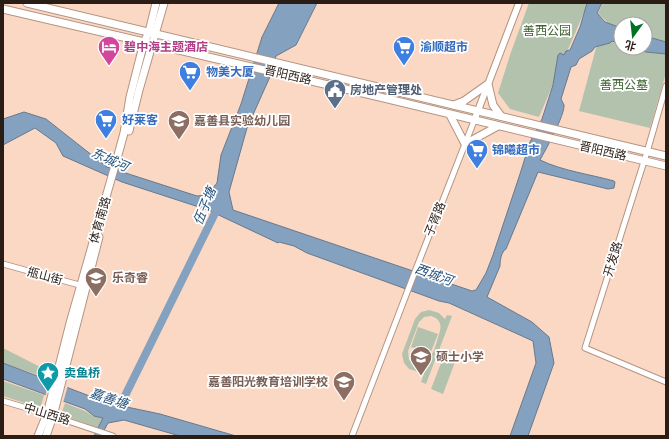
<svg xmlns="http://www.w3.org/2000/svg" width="669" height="439" font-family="Figtree,'Noto Sans SC',sans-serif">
  <rect width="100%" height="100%" fill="#fbd8c4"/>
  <!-- green -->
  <g fill="#b3c2ad" fill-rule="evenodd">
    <path d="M529,3H588L539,117L510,109L498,93L511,52Z"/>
    <path d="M603,3H666V73L650,128L579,111L596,48L608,23L598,13ZM621,24H645V48H621Z"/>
    <path d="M429,310L439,313L445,319L447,315L452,316L426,384L421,382L425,371H416L409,369L404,363L402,354L415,319L421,312ZM431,316C438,318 442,323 440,331C436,343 432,368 416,365L409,360L408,351L419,322L424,317Z"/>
    <path d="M418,327L438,334L430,354L411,347Z"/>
    <path d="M3,348L50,372L49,379L3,363Z"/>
    <path d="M446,350L458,354L443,394L431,389Z"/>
    <path d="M3,381L44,395L41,406L37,407L3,396Z"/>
    <path d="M65,403L85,411L93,416L103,418L99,428L65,416L62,412Z"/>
  </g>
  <!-- water -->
  <g fill="#84a1bf" stroke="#69798c">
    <path d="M279,3H317L296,45L276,56L269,79L247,128L229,192L233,210L472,291L476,290L486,273L493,255L520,174L530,142L542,119L553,85L558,55L560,53L564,55L566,51L570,50L580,27L587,3H602L597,13L605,22L621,28V44L612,41L610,43L595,47L592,51L579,59L576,65L571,67L561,99C562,101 563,103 564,105C565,115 545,151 540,160C563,171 589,174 614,181L615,182L614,188L608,189L538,172L506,249C501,252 500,261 500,266L487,297L532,322L549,337L554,363L528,436H510L536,363L533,341L449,303L439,301L307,253L294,246L279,242L278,243L208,210L122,182L63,156L56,143L35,128L3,145V119L24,112L46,119L107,167L197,196L207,195L217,183L221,155L241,104L262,37Z"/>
    <path d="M645,36L666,42V54L646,52L632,48H645Z"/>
    <path d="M3,363L108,403L160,414L236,436H180L124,420L108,423L101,436H94L103,418L94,416L85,409L3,379Z"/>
  </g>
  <!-- pier -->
  <path fill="#fbd8c4" d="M50,378L68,385L63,403L45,397Z"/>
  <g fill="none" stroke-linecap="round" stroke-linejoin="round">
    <!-- river -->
    <path stroke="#84a1bf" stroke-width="8" d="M116,414L220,203"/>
    <!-- minor casing -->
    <g stroke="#b49482" stroke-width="7">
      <g id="minor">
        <path d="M666,86L647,152L585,348L666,382"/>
        <path d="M3,264L83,286"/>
        <path d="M3,401L47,414L113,436"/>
        <path d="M352,436L416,269L474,121"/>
      </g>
    </g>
    <!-- tertiary casing -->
    <g stroke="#b49482" stroke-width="8">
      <path id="tertiary" d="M474,121L519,3"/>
    </g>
    <!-- secondary casing -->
    <g stroke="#b49482" stroke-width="9">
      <g id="secondary">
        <path d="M27,3L666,156"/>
        <path d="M3,9L384,98L666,166"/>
        <path d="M454,105L464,101L488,84L493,105L501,116"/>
        <path d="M450,115L465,144L498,126"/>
        <path d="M129,131L139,90L164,3"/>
        <path d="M38,436L47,414L70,323L118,155L124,133L130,97L144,42L149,32L156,3"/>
        <path d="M46,436L53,416L99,237"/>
      </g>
    </g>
    <!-- minor -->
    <use href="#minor" stroke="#fff" stroke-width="5"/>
    <!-- tertiary -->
    <use href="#tertiary" stroke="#fff" stroke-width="6"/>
    <!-- secondary -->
    <use href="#secondary" stroke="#fff" stroke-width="7"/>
  </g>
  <!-- icons -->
  <defs>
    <g id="hotel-pin" transform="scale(1.15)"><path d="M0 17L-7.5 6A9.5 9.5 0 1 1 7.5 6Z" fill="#d1479c" stroke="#fff"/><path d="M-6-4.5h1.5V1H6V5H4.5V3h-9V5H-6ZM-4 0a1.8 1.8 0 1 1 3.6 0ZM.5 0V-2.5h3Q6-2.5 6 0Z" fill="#fff"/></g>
    <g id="supermarket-pin" transform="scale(1.15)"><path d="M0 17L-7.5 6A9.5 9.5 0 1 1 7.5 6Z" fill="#3f7fe0" stroke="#fff"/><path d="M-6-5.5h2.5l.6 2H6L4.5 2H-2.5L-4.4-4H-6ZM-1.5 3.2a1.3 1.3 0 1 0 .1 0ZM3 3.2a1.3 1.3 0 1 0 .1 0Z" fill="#fff"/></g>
    <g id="civic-pin" transform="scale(1.15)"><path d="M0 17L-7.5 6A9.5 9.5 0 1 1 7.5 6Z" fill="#5c6f8a" stroke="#fff"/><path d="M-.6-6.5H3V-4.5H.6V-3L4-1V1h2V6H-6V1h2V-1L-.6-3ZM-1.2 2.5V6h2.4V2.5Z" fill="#fff"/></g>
    <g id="school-pin" transform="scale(1.15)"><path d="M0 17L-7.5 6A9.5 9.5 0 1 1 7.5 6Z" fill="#8d6e63" stroke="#fff"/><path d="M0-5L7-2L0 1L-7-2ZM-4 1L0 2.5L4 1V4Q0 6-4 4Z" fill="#fff"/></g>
    <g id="sight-pin" transform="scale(1.15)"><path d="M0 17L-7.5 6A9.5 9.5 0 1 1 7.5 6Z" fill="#0f9aa8" stroke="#fff"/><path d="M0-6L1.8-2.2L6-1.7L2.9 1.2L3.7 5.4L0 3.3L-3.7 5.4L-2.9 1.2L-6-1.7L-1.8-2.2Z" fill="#fff"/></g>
  </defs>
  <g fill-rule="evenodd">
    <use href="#hotel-pin" x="109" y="47"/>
    <use href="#supermarket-pin" x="404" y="47"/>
    <use href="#supermarket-pin" x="190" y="72"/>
    <use href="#civic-pin" x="335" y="90"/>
    <use href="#supermarket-pin" x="106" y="120"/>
    <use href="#school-pin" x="179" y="121"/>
    <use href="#supermarket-pin" x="477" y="150"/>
    <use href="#school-pin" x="96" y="278"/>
    <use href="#school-pin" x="421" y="357"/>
    <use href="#sight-pin" x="48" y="373"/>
    <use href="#school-pin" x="344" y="382"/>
  </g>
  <g text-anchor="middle" stroke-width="3.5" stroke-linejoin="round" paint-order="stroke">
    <!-- park labels -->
    <g font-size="12" fill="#3e602f" stroke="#fff">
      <text x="547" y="35">善西公园</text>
      <text x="624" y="89">善西公墓</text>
    </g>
    <!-- hotel labels -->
    <g font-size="12" font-weight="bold" fill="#b23c85" stroke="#fff" text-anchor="start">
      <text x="124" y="51">碧中海主题酒店</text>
    </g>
    <!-- shop labels -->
    <g font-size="12" font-weight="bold" fill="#366cbe" stroke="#fff" text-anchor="start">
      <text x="420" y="51">渝顺超市</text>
      <text x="206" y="76">物美大厦</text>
      <text x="122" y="124">好莱客</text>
      <text x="492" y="154">锦曦超市</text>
    </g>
    <!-- street labels -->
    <g font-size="12" fill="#2a1d16" stroke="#fff">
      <text transform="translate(288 75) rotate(13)" y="4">晋阳西路</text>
      <text transform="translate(603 151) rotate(13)" y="4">晋阳西路</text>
      <text transform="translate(435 219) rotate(-68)" y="4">子胥路</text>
      <text transform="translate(100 220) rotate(-74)" y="4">体育南路</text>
      <text transform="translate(613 259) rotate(-73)" y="4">开发路</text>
      <text transform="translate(45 276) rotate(15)" y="4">甁山街</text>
      <text transform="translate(47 414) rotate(17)" y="4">中山西路</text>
    </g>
    <!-- service labels -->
    <g font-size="12" font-weight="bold" fill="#4e5e75" stroke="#fff" text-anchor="start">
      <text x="350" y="94">房地产管理处</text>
    </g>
    <!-- education labels -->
    <g font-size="12" font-weight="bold" fill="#785e54" stroke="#fff" text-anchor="start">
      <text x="194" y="125">嘉善县实验幼儿园</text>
      <text x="112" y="282">乐奇睿</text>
      <text x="436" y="361">硕士小学</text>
      <text x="328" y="386" text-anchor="end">嘉善阳光教育培训学校</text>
    </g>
    <!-- culture labels -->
    <g font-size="12" font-weight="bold" fill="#0d838f" stroke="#fff" text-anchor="start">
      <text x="64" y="377">卖鱼桥</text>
    </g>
    <!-- water labels -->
    <g font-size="13" font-style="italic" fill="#24517a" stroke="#fff">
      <text transform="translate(110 159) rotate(24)" y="5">东城河</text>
      <text transform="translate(204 206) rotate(-68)" y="5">伍子塘</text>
      <text transform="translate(434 274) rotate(20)" y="5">西城河</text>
      <text transform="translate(109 398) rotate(18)" y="5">嘉善塘</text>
    </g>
  </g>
  <!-- border -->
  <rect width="669" height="439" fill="none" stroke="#2a1d16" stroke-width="8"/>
  <!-- north arrow -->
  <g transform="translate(633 36) rotate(195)"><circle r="19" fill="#ffffff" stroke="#aaa5a2"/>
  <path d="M0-3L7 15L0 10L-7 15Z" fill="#007225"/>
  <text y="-6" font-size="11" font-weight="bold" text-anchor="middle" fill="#2a1d16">北</text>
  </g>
</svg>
